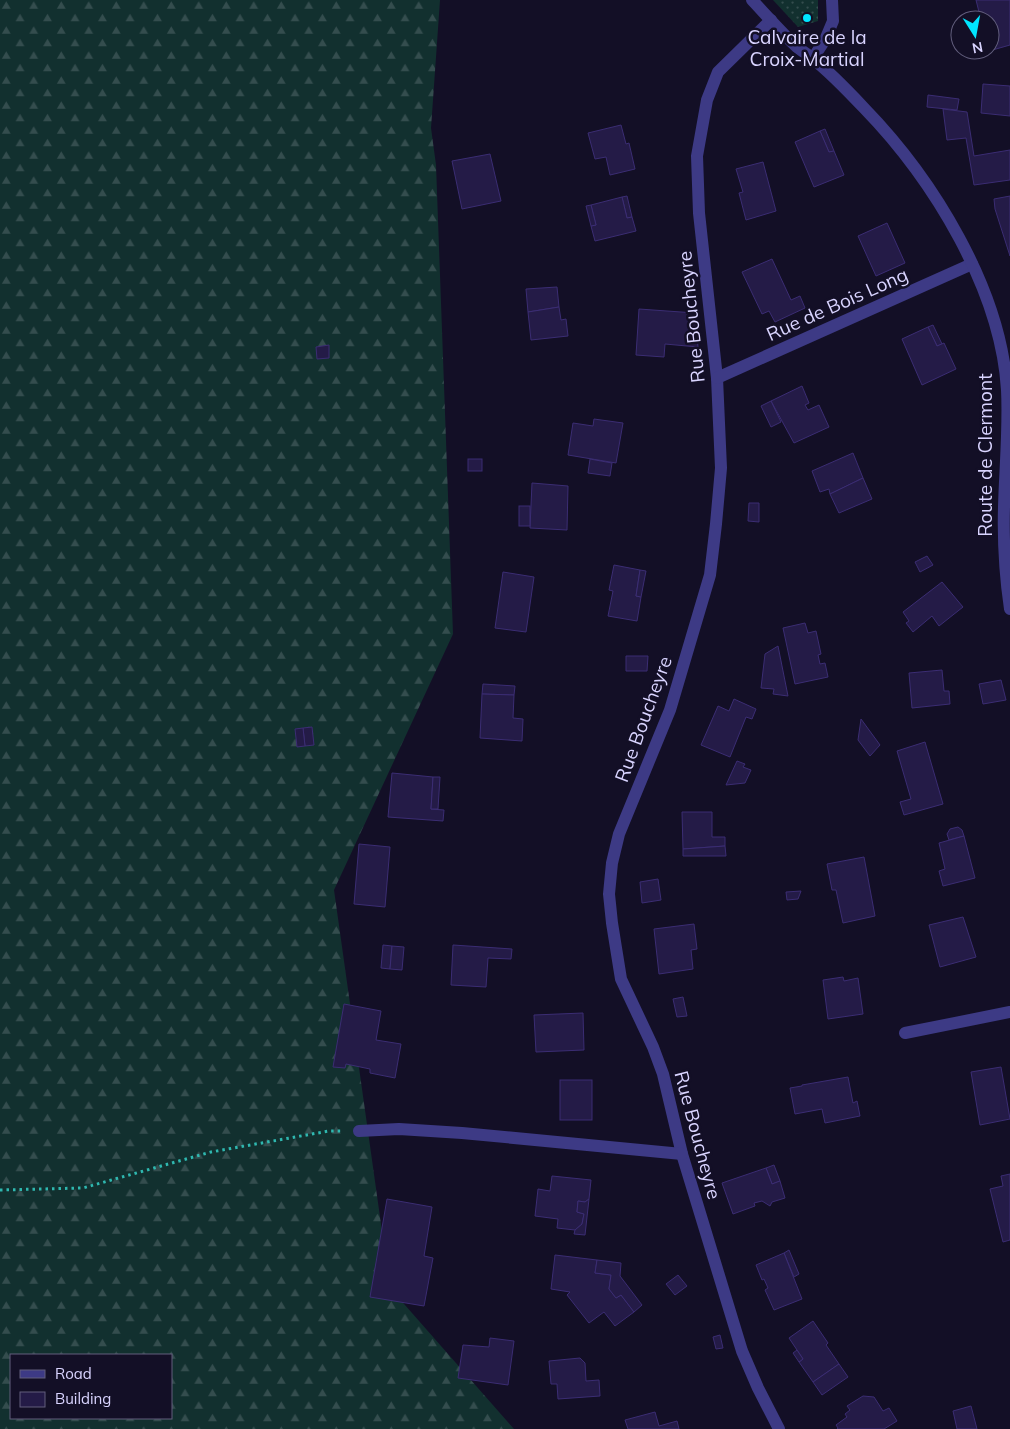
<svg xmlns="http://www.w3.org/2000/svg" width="1010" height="1429" font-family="Mulish,sans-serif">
  <defs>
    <pattern id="grass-dots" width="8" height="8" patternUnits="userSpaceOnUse" patternTransform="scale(1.25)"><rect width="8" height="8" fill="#12302f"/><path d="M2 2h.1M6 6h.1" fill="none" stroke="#344d4e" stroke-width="1.8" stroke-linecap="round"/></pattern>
    <pattern id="forest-firs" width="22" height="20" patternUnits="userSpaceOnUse" patternTransform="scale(1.25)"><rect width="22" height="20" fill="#12302f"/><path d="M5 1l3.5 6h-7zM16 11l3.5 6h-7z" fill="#344d4e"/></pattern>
  </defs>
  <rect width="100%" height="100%" fill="#130f26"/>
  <!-- grass -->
  <path fill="url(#grass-dots)" d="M773,0H818V21L798,27Z"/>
  <!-- forest -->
  <path fill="url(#forest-firs)" fill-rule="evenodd" d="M0,0H440L431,128L436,165L453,634L334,890L390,1288L514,1429H0ZM11,1355H171V1418H11Z"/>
  <!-- building -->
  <g fill="#241b47" stroke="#3b2d73">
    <path d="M976,0H1010V45L989,51L990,50V20H981Z"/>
    <path d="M983,84L1010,86V116L981,113Z"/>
    <path d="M928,95L959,99L957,110L927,107Z"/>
    <path d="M943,109L967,112L974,156L1010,150V180L974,185L966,138L947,140Z"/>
    <path d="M621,125L626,144L629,143L635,169L610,175L606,157L595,159L588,133Z"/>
    <path d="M825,129L834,151L829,152L820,131Z"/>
    <path d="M820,131L829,152L834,151L844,175L814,187L795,142Z"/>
    <path d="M490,154L501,201L462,209L452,161Z"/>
    <path d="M763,162L776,211L746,220L739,193L743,192L736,169Z"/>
    <path d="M627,196L632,217L627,218L622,197Z"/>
    <path d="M1010,196V256L995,209L994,199Z"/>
    <path d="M622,197L627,218L632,217L636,231L595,241L591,226L596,225L591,205Z"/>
    <path d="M591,205L596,225L591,226L586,206Z"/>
    <path d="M887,223L905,263L876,276L858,236Z"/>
    <path d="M772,259L791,300L800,296L805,308L775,322L769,311L762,314L742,272Z"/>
    <path d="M557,287L559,307L528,312L526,289Z"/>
    <path d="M559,307L561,320L566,319L568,336L531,340L528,312Z"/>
    <path d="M639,309L695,313L698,347L665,344L664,357L636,355Z"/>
    <path d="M933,325L942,344L937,346L928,327Z"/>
    <path d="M928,327L937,346L944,343L956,369L922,385L902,339Z"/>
    <path d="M329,345V358L317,359L316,347Z"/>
    <path d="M802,386L809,403L805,405L808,410L819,405L829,427L794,443L771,401Z"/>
    <path d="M771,401L781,422L771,427L761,406Z"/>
    <path d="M594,419L623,423L616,463L568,455L573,423L593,426Z"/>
    <path d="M853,453L863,478L830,494L829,489L820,492L812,471Z"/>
    <rect x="468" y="459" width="14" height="12"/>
    <path d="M590,459L612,463L610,476L588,473Z"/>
    <path d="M863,478L872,499L839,513L830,494Z"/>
    <path d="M532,483L568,486L567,530L530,528Z"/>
    <path d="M749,503H759V522L748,521Z"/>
    <rect x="519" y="506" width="11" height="20"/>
    <path d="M927,556L933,565L920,572L915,562Z"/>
    <path d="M614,565L640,570L636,596L641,597L637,621L608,616L613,591L609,590Z"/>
    <path d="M640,570L646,571L641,597L636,596Z"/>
    <path d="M503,572L534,577L526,632L495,628Z"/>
    <path d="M942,582L963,607L939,626L932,616L913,632L906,623L909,621L903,612Z"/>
    <path d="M805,623L808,633L816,631L821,654L818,655L820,664L825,663L828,677L795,684L783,628Z"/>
    <path d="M778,646L788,696L773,694L774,689L761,688L765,654Z"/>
    <path d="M626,656H648L647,671H626Z"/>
    <path d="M942,670L944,691H949L950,704L912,708L909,673Z"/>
    <path d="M1001,680L1006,700L983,704L979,684Z"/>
    <path d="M483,684L515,686L514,695L482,694Z"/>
    <path d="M482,694L514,695L513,718L523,719L522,741L480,738Z"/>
    <path d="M734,699L756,709L752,719L746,717L730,757L701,745L718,706L729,711Z"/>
    <path d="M861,719L880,745L870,756L858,740Z"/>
    <path d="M312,727L314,745L305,746L303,728Z"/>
    <path d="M303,728L305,746L297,747L295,729Z"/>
    <path d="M925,742L943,804L904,815L900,802L911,799L897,751Z"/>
    <path d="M737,761L745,764L743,767L751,770L745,783L726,785Z"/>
    <path d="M392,773L433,777L431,809L444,810L443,821L388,817Z"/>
    <path d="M433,777H440L438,809H431Z"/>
    <path d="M682,812H712V837H725V846L683,849Z"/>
    <path d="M958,827L962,830L964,836L949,840L947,834L950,829Z"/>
    <path d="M964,836L975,878L943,886L939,871L945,869L939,843Z"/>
    <path d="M359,844L390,847L385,907L354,904Z"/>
    <path d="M725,846L726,856H683V849Z"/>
    <path d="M864,857L875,916L843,923L836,890H832L827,864Z"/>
    <path d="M658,879L661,900L642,903L640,882Z"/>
    <path d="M801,891L798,899L787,900L786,892Z"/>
    <path d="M963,917L976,957L940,967L929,925Z"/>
    <path d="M694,924L697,949L691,950L693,969L659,974L654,929Z"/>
    <path d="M383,945L392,946L390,969L381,968Z"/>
    <path d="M453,945L512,949L511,959L488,958L486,987L451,985Z"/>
    <path d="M392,946L404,947L402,970L390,969Z"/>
    <path d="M843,977L844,981L858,978L863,1014L828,1019L823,980Z"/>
    <path d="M683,997L687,1016L677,1017L673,999Z"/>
    <path d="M344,1004L381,1011L376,1040L401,1044L395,1078L370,1073V1069L346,1064L345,1068L333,1067Z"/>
    <path d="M583,1013L584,1050L536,1052L534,1015Z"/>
    <path d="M1001,1067L1010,1119L980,1125L971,1072Z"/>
    <path d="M848,1077L853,1103L857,1101L860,1116L825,1123L822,1109L795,1114L790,1088L802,1086V1085Z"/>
    <rect x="560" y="1080" width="32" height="40"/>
    <path d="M774,1165L780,1181L772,1184L766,1168Z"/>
    <path d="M766,1168L772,1184L780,1181L785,1198L772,1202L770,1206L762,1201L754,1203L755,1206L733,1214L722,1183Z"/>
    <path d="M1010,1174V1240L1003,1242L990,1189L1003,1186L1001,1176Z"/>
    <path d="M552,1176L591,1180L589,1199L585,1202L578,1201L577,1212L584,1214L582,1224L575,1230L557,1228L558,1219L535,1216L538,1189L550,1191Z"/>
    <path d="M387,1199L432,1207L424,1256L433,1258L424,1306L370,1297Z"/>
    <path d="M589,1199L585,1235L574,1234L575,1230L582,1224L584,1214L577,1212L578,1201L585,1202Z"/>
    <path d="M789,1250L799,1274L794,1277L784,1253Z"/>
    <path d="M784,1253L802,1299L774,1310L765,1290L768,1288L764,1279L762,1280L756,1265Z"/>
    <path d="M555,1255L597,1260L595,1273L611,1275L609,1289L616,1298L621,1295L634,1312L615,1326L604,1312L589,1323L567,1295L570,1292L551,1289Z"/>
    <path d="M597,1260L621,1263L620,1276L642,1305L634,1312L621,1295L616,1298L609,1289L611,1275L595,1273Z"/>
    <path d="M678,1275L687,1286L675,1295L666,1284Z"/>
    <path d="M813,1321L828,1343L826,1345L839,1364L813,1382L799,1362L803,1359L789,1338Z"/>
    <path d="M720,1335L723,1348L716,1349L713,1337Z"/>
    <path d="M490,1338L514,1341L508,1385L458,1378L463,1345L489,1347Z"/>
    <path d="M797,1350L803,1359L799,1362L793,1353Z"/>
    <path d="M580,1358L585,1363L586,1381L599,1380L600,1396L558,1399L557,1384H551L549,1361Z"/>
    <path d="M839,1364L848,1377L822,1395L813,1382Z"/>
    <path d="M863,1396L874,1397L883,1411L889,1408L897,1421L884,1429H837L838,1428L836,1425L847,1417L845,1414L850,1410L847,1406Z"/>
    <path d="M971,1406L977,1429H957L953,1411Z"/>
    <path d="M655,1412L659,1426L677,1421L679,1429H628L625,1420Z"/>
  </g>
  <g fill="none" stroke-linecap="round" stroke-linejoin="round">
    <!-- path -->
    <path stroke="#2fb8b0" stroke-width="3" stroke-dasharray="2.5 4" stroke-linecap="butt" d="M0,1190L83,1188L211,1152L329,1131H343"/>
    <!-- minor -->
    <g stroke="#3d3a85" stroke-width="12">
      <path d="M771,20L718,72L707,100L697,156L699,213L717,378L721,468L716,524L710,575L670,710L619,834L612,863L609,894L612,923L621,979L653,1047L663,1074L682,1154L742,1351L758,1388L779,1429"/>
      <path d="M813,58L825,40L833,21L832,0"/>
      <path d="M717,378L972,264"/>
      <path d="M905,1033L1010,1012"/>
      <path d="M359,1131L399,1129L462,1133L682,1154"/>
    </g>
    <!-- tertiary -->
    <path stroke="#3d3a85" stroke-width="12" d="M752,0C767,16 781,32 797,47C802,51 807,54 812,58C831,73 848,91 864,108C933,179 1001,289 1007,390C1009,429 1005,468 1004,507C1003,542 1005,575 1010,609"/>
  </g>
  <!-- markers -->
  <circle fill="#00e5ff" stroke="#130f26" stroke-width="2" cx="807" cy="18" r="5"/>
  <g text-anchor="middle" stroke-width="5" stroke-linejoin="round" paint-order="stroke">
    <!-- poi labels -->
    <g font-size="19" fill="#d9d4ff" stroke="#130f26">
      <text x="807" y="44">Calvaire de la<tspan x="807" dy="22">Croix-Martial</tspan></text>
    </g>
    <!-- street labels -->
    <g font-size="19" fill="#d9d4ff" stroke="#130f26">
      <text transform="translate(837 304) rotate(-24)" y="7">Rue de Bois Long</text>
      <text transform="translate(691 317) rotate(-96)" y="7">Rue Boucheyre</text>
      <text transform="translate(985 455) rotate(-90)" y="7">Route de Clermont</text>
      <text transform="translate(643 719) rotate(-70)" y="7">Rue Boucheyre</text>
      <text transform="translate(698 1135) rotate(75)" y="7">Rue Boucheyre</text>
    </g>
  </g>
  <!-- legend -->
  <rect x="10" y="1354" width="162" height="65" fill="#130f26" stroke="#625e7d"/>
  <rect x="20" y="1370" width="25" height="8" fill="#3d3a85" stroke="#625e7d"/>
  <text x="55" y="1379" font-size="15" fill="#d9d4ff">Road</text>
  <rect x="20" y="1392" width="25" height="15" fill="#241b47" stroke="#625e7d"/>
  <text x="55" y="1404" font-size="15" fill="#d9d4ff">Building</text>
  <!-- north arrow -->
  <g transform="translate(975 35) rotate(169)"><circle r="24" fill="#130f26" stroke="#625e7d"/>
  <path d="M0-4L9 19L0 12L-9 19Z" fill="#00e5ff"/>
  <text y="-8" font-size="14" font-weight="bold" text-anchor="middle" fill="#d9d4ff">N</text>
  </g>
</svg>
